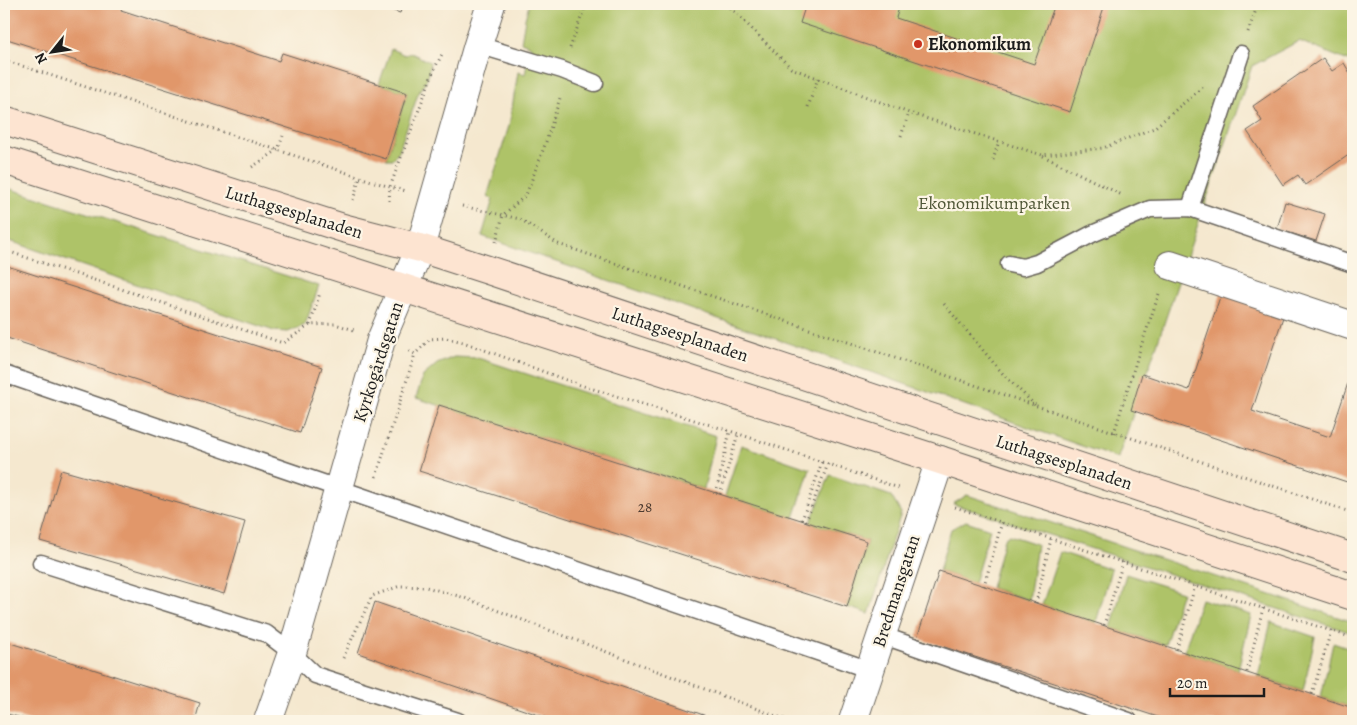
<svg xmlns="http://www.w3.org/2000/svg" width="1357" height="725" font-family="Alegreya,serif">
  <rect width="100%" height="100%" fill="#fcf5e5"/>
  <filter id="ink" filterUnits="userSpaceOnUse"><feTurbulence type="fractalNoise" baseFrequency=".02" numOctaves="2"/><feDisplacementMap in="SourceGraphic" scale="10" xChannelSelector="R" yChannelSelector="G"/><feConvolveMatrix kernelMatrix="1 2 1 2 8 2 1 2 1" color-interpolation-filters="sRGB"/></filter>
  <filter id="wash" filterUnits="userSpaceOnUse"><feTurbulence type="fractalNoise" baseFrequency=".0096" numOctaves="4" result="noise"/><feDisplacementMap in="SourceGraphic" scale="20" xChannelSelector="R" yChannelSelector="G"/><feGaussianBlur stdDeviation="1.12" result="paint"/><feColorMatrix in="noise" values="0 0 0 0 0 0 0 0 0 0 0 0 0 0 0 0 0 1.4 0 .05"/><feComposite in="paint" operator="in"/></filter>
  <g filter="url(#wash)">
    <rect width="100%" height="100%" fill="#f5e8cf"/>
    <!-- green -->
    <g fill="#aec367" stroke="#657042">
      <path d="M529,4H1353V63L1299,41L1252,66L1118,458L1119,459L482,236L493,199L487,197L509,126L518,72L525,74L531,46L521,42L525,19Z"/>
      <path d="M391,49L405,55L411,53L430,62L428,77L418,94L399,151L392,159H386L407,93L379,84Z"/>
      <path d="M4,187L319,286L305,325L288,332L274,331L4,239Z"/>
      <path d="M454,357L478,358L716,436L704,489L416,398L423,376L437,364Z"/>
      <path d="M741,445L810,469L794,518L725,496Z"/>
      <path d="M830,475L891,496L901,513L869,614L847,607L867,541L810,523Z"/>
      <path d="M967,495L1353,622L1352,633L953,504Z"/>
      <path d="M966,521L990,529L974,583L939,571L951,529Z"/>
      <path d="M1009,535L1037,544L1029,600L991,588L1004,539Z"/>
      <path d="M1060,552L1111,569L1096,623L1042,605Z"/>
      <path d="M1126,574L1182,592L1165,645L1111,628Z"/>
      <path d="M1201,599L1251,615L1238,670L1184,652Z"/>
      <path d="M1271,622L1315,637L1303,691L1258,676Z"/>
      <path d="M1333,643L1353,650V708L1321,697Z"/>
    </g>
    <g id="blocks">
      <!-- building -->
      <g fill="#e1976b">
        <path d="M4,4H123L121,10L279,61L282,53L407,93L386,159L4,38Z"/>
        <path d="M374,4H403L400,13Z"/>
        <path d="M806,4H900L896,18L1034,64L1055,4H1105L1070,112L800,23Z"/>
        <path d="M1323,58L1332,71L1344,63L1353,78V152L1305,185L1298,175L1283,185L1247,131L1262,121L1253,106Z"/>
        <path d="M1285,202L1325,214L1316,241L1277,229Z"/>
        <path d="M4,265L322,367L300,433L4,337Z"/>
        <path d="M1223,288L1286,308L1252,411L1330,437L1353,368V484L1131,410L1142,374L1189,390Z"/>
        <path d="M439,405L867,541L847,607L419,471Z"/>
        <path d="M61,470L245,522L224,594L40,541Z"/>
        <path d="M939,571L1353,708V721H1170L917,638Z"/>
        <path d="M375,602L721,721H556L358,653Z"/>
        <path d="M4,641L200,703L195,721H32L4,713Z"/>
      </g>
    </g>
  </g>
  <g filter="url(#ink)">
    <use href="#blocks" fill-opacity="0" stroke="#68635b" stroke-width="1"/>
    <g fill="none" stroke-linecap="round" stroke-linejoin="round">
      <!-- service casing -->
      <g stroke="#68635b" stroke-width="19">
        <g id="service">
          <path d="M478,45L562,70L595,83"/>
          <path d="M1190,208L1241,54"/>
          <path d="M1009,264L1023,267L1037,263L1092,234L1150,209L1190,208L1353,264"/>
          <path d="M4,374L870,670"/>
          <path d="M41,563L267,634L292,653L315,675L458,721"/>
          <path d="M881,635L1129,721"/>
        </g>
      </g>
      <!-- minor casing -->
      <g stroke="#68635b" stroke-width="30">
        <g id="minor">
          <path d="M1170,265L1353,326"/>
          <path d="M853,721L940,460"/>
        </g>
      </g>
      <!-- tertiary casing -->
      <g stroke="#68635b" stroke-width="30">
        <path id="tertiary" d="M268,721L292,653L381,340L420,248L477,48L491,4"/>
      </g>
      <!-- secondary casing -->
      <g stroke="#68635b" stroke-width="30">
        <g id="secondary">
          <path d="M4,120L343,228L420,248L488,270L1353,558"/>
          <path d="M4,160L940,460L1353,596"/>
        </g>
      </g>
      <!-- path -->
      <g stroke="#68635b" stroke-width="3" stroke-dasharray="1 4" stroke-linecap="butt">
        <path d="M727,4L791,68L909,113L1042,155L1103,148L1154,128L1203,87"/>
        <path d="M1248,32L1258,4"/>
        <path d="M570,48L586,4"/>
        <path d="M4,60L390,187L406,191"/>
        <path d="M808,107L818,78"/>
        <path d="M901,136L909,113"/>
        <path d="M1043,156L1122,195"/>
        <path d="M993,160L999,141"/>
        <path d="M252,167L278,150L284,133"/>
        <path d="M353,200L360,177"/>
        <path d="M389,201L390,187L433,72L442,54"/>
        <path d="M462,206L520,219L558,244L1353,513"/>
        <path d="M496,242L503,215L526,195L546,142L561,95"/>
        <path d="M4,250L283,343L310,325L335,324L354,330"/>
        <path d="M944,304L1003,374L1035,405"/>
        <path d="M310,325L320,293"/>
        <path d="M409,351L415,354L430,339L446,338L463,342L577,384L730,431L899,488"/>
        <path d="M1114,433L1140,349L1160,291"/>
        <path d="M376,477L415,354"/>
        <path d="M716,493L730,431"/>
        <path d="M720,494L738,434"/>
        <path d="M955,507L1353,638"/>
        <path d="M802,520L822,462"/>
        <path d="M806,521L828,464"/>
        <path d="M984,586L1002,522"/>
        <path d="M1036,603L1051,539"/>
        <path d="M1104,625L1123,562"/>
        <path d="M1177,649L1195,586"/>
        <path d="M343,658L372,596L400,586L426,587L462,597L789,721"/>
        <path d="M1247,672L1263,608"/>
        <path d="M1312,694L1331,631"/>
      </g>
      <!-- service -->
      <use href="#service" stroke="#fff" stroke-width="16"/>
      <!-- minor -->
      <use href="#minor" stroke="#fff" stroke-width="28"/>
      <!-- tertiary -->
      <use href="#tertiary" stroke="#fff" stroke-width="28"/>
      <!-- secondary -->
      <use href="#secondary" stroke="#fde4d1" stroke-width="28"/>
    </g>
  </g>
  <!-- markers -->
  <circle fill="#c8321e" stroke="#fcf5e5" stroke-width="2" cx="918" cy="44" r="5"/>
  <g text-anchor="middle" stroke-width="4.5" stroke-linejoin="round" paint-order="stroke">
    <!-- number labels -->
    <g font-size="15" fill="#4d3b30">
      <text x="645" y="512">28</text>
    </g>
    <!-- poi labels -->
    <g font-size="18" font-weight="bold" fill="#1c1c1c" stroke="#fcf5e5" text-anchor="start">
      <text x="928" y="50">Ekonomikum</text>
    </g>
    <!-- park labels -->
    <g font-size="18" fill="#4f5636" stroke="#fcf5e5">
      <text x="994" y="209">Ekonomikumparken</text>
    </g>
    <!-- street labels -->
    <g font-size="18" fill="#1c1c1c" stroke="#fcf5e5">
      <text transform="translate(294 212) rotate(17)" y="6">Luthagsesplanaden</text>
      <text transform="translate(680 334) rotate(18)" y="6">Luthagsesplanaden</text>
      <text transform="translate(378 362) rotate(-72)" y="6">Kyrkogårdsgatan</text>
      <text transform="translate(1064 462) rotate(18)" y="6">Luthagsesplanaden</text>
      <text transform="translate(896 591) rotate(-72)" y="6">Bredmansgatan</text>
    </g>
  </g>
  <!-- margin -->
  <rect width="1357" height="725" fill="none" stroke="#fcf5e5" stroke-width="20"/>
  <!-- north arrow -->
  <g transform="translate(52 52) rotate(240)" stroke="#fcf5e5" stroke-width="4" paint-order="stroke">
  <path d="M0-4L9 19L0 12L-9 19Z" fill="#1c1c1c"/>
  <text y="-8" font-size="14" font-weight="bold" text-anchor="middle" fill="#1c1c1c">N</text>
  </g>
  <!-- scale -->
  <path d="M1170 688v8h94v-8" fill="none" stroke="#1c1c1c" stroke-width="2.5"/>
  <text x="1177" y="688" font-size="15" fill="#1c1c1c" stroke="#fcf5e5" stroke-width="4" paint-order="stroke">20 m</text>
</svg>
